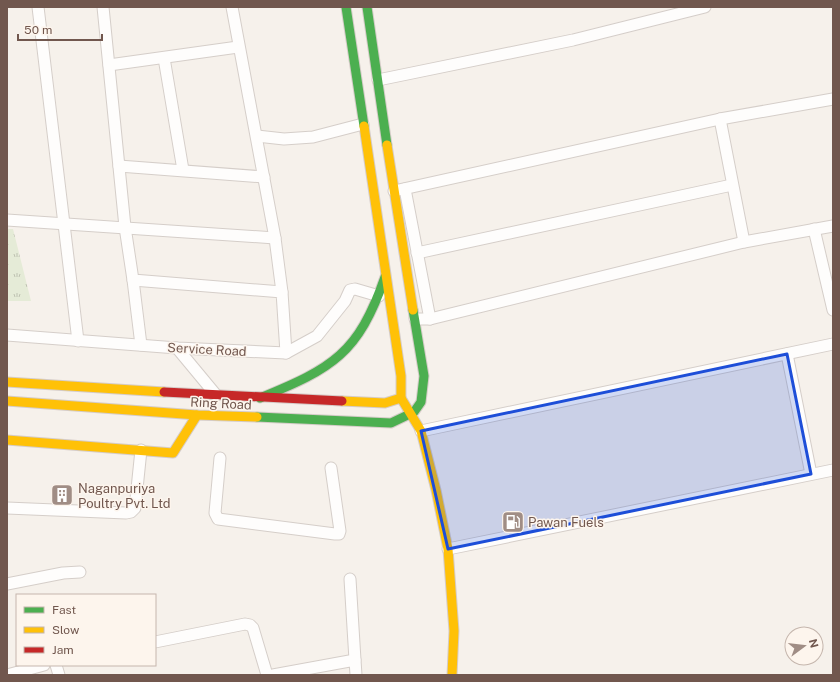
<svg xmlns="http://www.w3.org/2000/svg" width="840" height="682" font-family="'Public Sans',sans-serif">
  <defs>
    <pattern id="park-tufts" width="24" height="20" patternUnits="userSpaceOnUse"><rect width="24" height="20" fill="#e5ebd7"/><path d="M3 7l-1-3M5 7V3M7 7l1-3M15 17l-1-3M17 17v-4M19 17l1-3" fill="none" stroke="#bec1b1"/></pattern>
  </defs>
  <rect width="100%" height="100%" fill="#f6f1eb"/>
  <!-- park -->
  <path fill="url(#park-tufts)" d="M7,229H13L31,301H7Z"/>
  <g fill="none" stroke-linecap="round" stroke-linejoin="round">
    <!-- street casing -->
    <g stroke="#d5cec9" stroke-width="13">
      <g id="street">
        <path d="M38,7L78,341"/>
        <path d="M103,7L125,227L133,280L282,292L286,353"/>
        <path d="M164,58L183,170"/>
        <path d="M109,65L238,47"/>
        <path d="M378,80L573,40L705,7"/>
        <path d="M257,136L284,139L313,137L363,124"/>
        <path d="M119,166L264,177"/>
        <path d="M405,189L430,319"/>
        <path d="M394,191L720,119L833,99"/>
        <path d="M7,220L275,238L232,7"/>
        <path d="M814,229L833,310"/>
        <path d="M275,238L282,292"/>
        <path d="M744,242L833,226"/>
        <path d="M417,253L732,185"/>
        <path d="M133,280L141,345"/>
        <path d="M415,319H430L744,242L720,119"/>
        <path d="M7,335L177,348L286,353L317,336L345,301L350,290L355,289L379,296"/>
        <path d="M177,348L216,395"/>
        <path d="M787,354L811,474"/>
        <path d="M421,431L833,344"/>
        <path d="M220,458L215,513L218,519L335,534H339L340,531L331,468"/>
        <path d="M7,508L126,513L131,512L135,508L141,450"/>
        <path d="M448,549L833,470"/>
        <path d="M350,579L355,660"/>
        <path d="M7,584L63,573L80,572"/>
        <path d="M155,642L245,624L250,625L253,628L267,675"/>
        <path d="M56,665L59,675"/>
        <path d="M7,675L44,665"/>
        <path d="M273,675L355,660L356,675"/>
      </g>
    </g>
    <!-- fast casing -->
    <g stroke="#d5ccc8" stroke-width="11">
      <g id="fast">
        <path d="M346,7L364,126"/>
        <path d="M367,7L387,145"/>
        <path d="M260,398C333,368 358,354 385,277"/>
        <path d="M257,417L391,423L414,412L421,402L424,376L413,310"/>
      </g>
    </g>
    <!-- slow casing -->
    <g stroke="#d5ccc8" stroke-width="11">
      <g id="slow">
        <path d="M387,145L413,310"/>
        <path d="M7,382L164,392"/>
        <path d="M401,398L421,431L436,490L448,549L454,631L452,675"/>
        <path d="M7,401L197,415L257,417"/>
        <path d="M342,401L385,403L401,398V376L364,126"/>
        <path d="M7,440L173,453L197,415"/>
      </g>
    </g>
    <!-- jam casing -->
    <g stroke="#d5ccc8" stroke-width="11">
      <path id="jam" d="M164,392L342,401"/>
    </g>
    <!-- street -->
    <use href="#street" stroke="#fefdfc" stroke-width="11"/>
    <!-- fast -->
    <use href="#fast" stroke="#4caf50" stroke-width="9"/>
    <!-- slow -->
    <use href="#slow" stroke="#ffc107" stroke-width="9"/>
    <!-- jam -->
    <use href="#jam" stroke="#c62828" stroke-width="9"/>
  </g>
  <!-- marked area -->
  <path fill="#1d4ed8" fill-opacity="0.2" stroke="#1d4ed8" stroke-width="3" stroke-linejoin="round" d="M787,354L811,474L448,549L421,431Z"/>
  <!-- icons -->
  <defs>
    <g id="building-square" transform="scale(1.15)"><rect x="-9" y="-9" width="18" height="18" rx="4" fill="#a08d85" stroke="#fdf5ed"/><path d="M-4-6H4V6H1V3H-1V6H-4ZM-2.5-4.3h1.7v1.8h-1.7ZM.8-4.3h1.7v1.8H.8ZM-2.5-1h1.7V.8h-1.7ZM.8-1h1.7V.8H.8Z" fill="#fff"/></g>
    <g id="fuel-square" transform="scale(1.15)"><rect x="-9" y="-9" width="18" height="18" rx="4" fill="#a08d85" stroke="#fdf5ed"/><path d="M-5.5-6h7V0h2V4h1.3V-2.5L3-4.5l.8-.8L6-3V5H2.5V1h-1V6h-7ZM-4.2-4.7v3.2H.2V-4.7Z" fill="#fff"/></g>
  </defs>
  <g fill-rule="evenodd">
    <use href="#building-square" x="62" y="495"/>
    <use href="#fuel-square" x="513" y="522"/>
  </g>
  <g text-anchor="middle" stroke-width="3" stroke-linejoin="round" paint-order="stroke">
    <!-- street labels -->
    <g font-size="13" fill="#71574e" stroke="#fdf5ed">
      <text transform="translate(207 349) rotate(3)" y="5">Service Road</text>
      <text transform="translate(221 403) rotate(3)" y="5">Ring Road</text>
    </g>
    <!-- poi labels -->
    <g font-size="13" fill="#71574e" stroke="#fdf5ed" text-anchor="start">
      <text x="78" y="493">Naganpuriya<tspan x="78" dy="15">Poultry Pvt. Ltd</tspan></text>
      <text x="528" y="527">Pawan Fuels</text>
    </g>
  </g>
  <!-- border -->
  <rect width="840" height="682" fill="none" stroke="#71574e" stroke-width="16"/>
  <!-- legend -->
  <rect x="16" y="594" width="140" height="72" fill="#fdf5ed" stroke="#c5b6ad"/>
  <rect x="24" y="607" width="20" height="6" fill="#4caf50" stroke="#c5b6ad"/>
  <text x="52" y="614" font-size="12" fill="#71574e">Fast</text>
  <rect x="24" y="627" width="20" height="6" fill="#ffc107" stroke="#c5b6ad"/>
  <text x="52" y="634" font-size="12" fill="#71574e">Slow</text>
  <rect x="24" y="647" width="20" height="6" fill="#c62828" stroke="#c5b6ad"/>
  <text x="52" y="654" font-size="12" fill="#71574e">Jam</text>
  <!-- north arrow -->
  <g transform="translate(804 646) rotate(75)"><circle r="19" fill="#fdf5ed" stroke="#c5b6ad"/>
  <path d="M0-3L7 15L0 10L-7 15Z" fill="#a08d85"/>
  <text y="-6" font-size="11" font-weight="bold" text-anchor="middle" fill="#71574e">N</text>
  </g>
  <!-- scale -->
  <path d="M18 34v6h84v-6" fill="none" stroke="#71574e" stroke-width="2"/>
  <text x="24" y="34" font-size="12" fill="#71574e" stroke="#fdf5ed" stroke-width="3" paint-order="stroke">50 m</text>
</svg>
